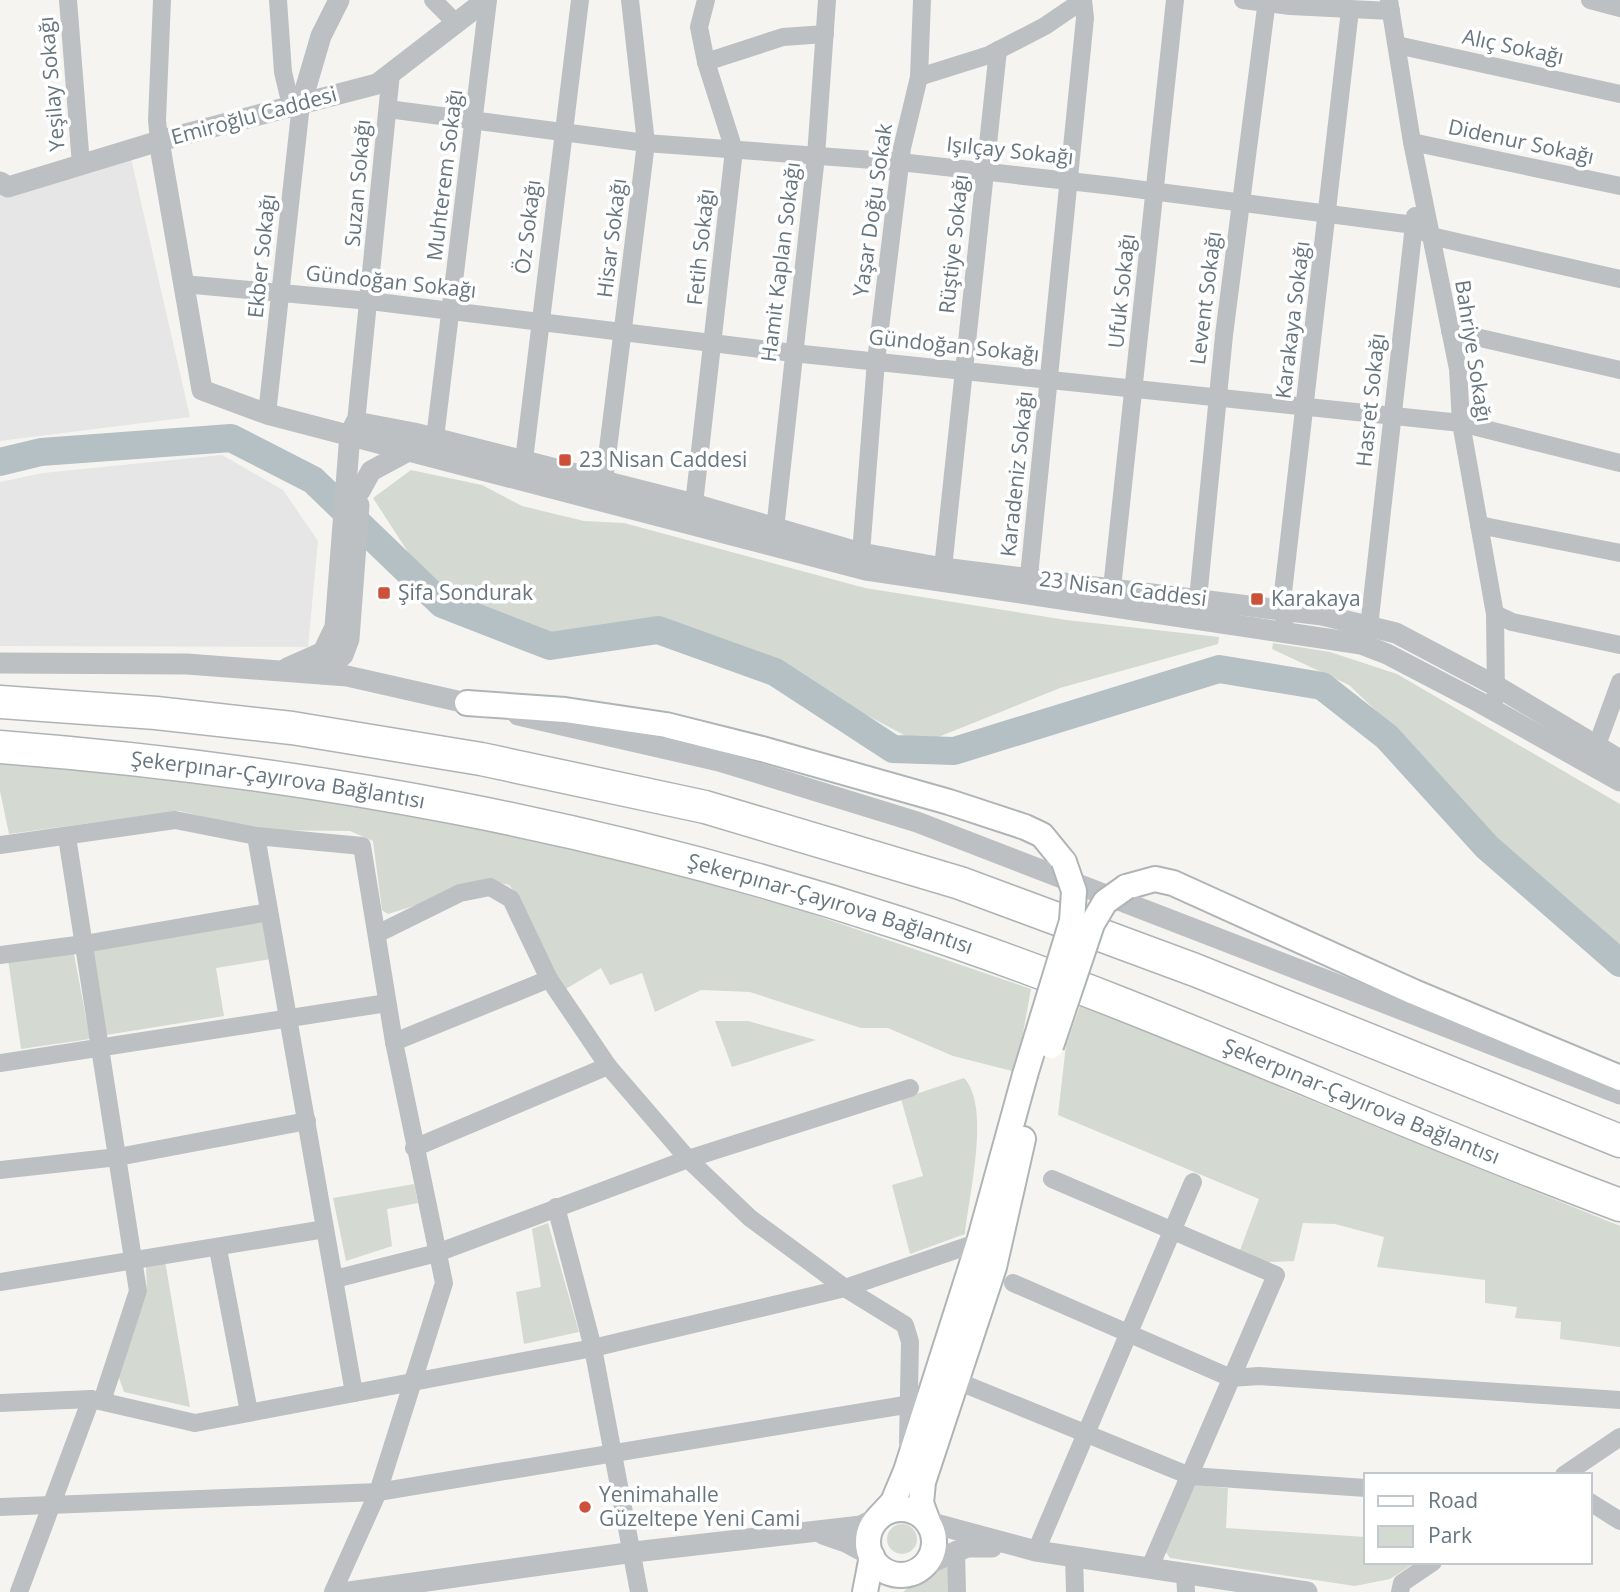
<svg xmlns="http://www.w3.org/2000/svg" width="1620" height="1592" font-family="'Open Sans',sans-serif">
  <rect width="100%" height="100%" fill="#f5f4f1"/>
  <!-- built -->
  <g fill="#e5e6e5">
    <path d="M130,154L190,417L0,441V188Z"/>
    <path d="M222,455L283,490L318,541L308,647L0,646V482L43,473Z"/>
  </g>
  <!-- green -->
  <g fill="#d4d9d1">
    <path d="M411,470L482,485L522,506L584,521L624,523L865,588L1066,620L1219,637L1218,644L1060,688L921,744L785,672L689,634L621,624L552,635L477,610L421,572L373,498Z"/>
    <path d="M1273,643L1330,652L1397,674L1620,804V948L1527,876L1442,789L1390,724L1349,685L1272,649Z"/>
    <path d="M0,764L125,773L325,798L583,848L806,912L1031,989L1016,1072L953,1056L888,1028H861L750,992L701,990L655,1012L642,973L610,985L601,968L564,990L518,896L509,885L493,881L388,914L382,910L373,841L350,831L260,830L179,811L9,834L0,791Z"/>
    <path d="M264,920L271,959L216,968L224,1016L106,1035L92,948Z"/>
    <path d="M73,949L90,1039L21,1049L8,959Z"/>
    <path d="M1080,1006L1279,1084L1283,1089L1620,1226V1347L1560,1339L1561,1322L1515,1318L1517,1307L1485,1303V1280L1377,1267L1384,1237L1335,1224L1303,1223L1294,1261L1268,1262L1239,1253L1259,1199L1058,1115L1066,1045Z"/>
    <path d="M715,1021H748L816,1040L732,1067Z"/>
    <path d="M964,1078C991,1106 969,1195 965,1234L910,1254L892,1185L923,1176L901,1099Z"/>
    <path d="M414,1184L418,1203L387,1209L392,1246L346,1261L333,1198Z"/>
    <path d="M548,1223L579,1332L524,1344L516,1292L541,1287L532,1229Z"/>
    <path d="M165,1261L190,1407L124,1392L118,1375L147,1293L146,1265Z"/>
    <path d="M1195,1485L1228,1488L1226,1528L1366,1537V1562H1416L1390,1579L1355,1586L1170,1558L1165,1551Z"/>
    <circle cx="902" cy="1539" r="15"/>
    <path d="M949,1563L950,1592H903L931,1568Z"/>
  </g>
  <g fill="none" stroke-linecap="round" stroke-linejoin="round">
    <!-- river -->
    <path stroke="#b4c0c3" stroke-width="28" d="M0,462L41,452L231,438L313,480L442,604L550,646L658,630L775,672L893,749L954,751L1219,669L1322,686L1387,737L1487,847L1620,963"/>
    <!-- secondary casing -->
    <g stroke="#afb4b7" stroke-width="28">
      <g id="secondary">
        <path d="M467,703L565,710L666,725L762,749L949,802L1025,827L1042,835L1064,862"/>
        <path d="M1126,887L1155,879L1173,883L1414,992L1620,1078"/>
        <circle cx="901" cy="1542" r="33"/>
        <path d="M879,1517L893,1502L906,1471L979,1242L1025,1075"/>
        <path d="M928,1522L921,1503L923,1482L994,1267L1023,1139"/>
        <path d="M865,1592L872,1556"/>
      </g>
    </g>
    <!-- motorway casing -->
    <g stroke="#b0b3b6" stroke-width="35">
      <g id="motorway">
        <path d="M0,702L156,713L292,728L481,759L705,807L960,883L1195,970L1620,1141"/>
        <path id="s1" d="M0,747C310,771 603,826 899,923C1145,1003 1378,1115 1620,1205"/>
      </g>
    </g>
    <!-- minor -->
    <g stroke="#bcc0c3" stroke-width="18">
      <path d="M68,0L81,165"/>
      <path d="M278,0L283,72L291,106"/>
      <path d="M433,0L456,23"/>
      <path d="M1243,0L1290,6L1391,11"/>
      <path d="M1389,0L1412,142L1458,369L1461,423L1495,614L1496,697"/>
      <path d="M1590,0L1620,8"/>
      <path d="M1397,45L1620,94"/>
      <path d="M706,62L783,37L825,34"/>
      <path d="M919,77L989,55L1045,26L1083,0"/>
      <path d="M388,109L646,143L900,162L1113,186L1414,225L1431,236L1620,279"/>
      <path d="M159,141L157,120L162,0"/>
      <path d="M1412,142L1620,186"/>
      <path d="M183,284L370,301L793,353L1461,423L1620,463"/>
      <path d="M1450,331L1620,370"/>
      <path d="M267,414L301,104"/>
      <path d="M356,422L391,73"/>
      <path d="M435,438L488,0"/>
      <path d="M524,460L580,0"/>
      <path d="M604,481L646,143L630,0"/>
      <path d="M694,504L734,150L706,62L699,27L706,0"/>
      <path d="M1479,525L1620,553"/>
      <path d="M775,529L816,156L827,0"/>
      <path d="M861,553L876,361L902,148L919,77L922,0"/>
      <path d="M943,568L998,50"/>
      <path d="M1029,576L1085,18L1083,0"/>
      <path d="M1112,588L1175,0"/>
      <path d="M1198,599L1224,335L1267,0"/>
      <path d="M1495,614L1512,622L1620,645"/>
      <path d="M1285,620L1281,610L1350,10"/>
      <path d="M1369,627L1415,216"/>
      <path d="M1597,745L1620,682"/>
      <path d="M256,836L354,1393"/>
      <path d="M67,837L138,1291L102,1401"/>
      <path d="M0,845L175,820L256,836L362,846L394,1042L444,1283L378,1492L333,1592"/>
      <path d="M377,934L460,893L490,887L511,899L549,979L608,1066L688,1159L750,1218L845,1288L905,1325L910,1342L908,1443"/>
      <path d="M0,955L84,944L269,912"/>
      <path d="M394,1042L549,979"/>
      <path d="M0,1063L387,1003"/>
      <path d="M414,1148L608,1066"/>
      <path d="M0,1170L118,1157L307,1121"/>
      <path d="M1052,1179L1276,1275L1150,1567"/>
      <path d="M556,1207L593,1348L639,1592"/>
      <path d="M218,1249L249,1412"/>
      <path d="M335,1279L437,1253L688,1159L910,1088"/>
      <path d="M0,1282L325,1229"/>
      <path d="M1013,1283L1231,1378L1259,1376L1620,1400"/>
      <path d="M957,1381L1190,1476L1366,1488"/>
      <path d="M0,1403L91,1399L195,1423L593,1348L845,1288L979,1242"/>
      <path d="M1564,1475L1620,1437"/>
      <path d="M1590,1502L1620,1521"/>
      <path d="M0,1507L378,1492L911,1404"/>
      <path d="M956,1550L957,1592"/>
      <path d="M1036,1551L1193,1182"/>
      <path d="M1074,1556L1075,1592"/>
      <path d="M1185,1572L1186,1592"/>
      <path d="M19,1592L91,1399"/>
      <path d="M1400,1592L1402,1583L1433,1562"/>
    </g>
    <!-- tertiary -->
    <g stroke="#bcc0c3" stroke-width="21">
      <path d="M301,104L321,36L339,0"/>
      <path d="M159,141L202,390L267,414L866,570L1361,644L1387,654L1479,702L1620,781"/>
      <path d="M0,182L8,187L159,141L377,84L486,0"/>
      <path d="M360,491L371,471L410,450"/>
      <path d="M0,663L187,664L347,676L484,707"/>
      <path d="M287,668L323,652L335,627L350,434L356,422L414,433L694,504L861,553L943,568L1322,615L1396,633L1498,687L1620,760"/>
      <path d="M322,674L343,655L349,639L359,505"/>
      <path d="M518,715L719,761L917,822L1620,1094"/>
      <path d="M928,1522L1036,1551L1307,1592"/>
      <path d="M823,1534L846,1542L872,1556"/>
      <path d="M925,1565L967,1547H992"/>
      <path d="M349,1592L634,1552L861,1526L879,1517"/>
    </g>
    <!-- secondary -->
    <use href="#secondary" stroke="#fff" stroke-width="24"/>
    <!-- motorway -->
    <use href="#motorway" stroke="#fff" stroke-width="32"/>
    <!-- secondary-bridge casing -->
    <g stroke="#afb4b7" stroke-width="28" stroke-linecap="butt">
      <g id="secondary-bridge">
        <path d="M1051,1046L1092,924L1105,902L1126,887"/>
        <path d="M1025,1075L1072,921L1074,891L1064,862"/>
      </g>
    </g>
    <!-- secondary-bridge -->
    <use href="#secondary-bridge" stroke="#fff" stroke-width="24"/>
  </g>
  <!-- markers -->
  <g fill="#cd5039" stroke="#fff" stroke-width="2.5">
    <rect x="558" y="453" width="14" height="14" rx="3.5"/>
    <rect x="377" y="586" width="14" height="14" rx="3.5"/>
    <rect x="1250" y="592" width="14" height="14" rx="3.5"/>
    <circle cx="585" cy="1507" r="7"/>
  </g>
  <g text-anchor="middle" stroke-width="7" stroke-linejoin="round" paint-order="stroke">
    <!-- street labels -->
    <g font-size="21" fill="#67767f" stroke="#fff">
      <text transform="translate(1513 47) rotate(12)" y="7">Alıç Sokağı</text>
      <text transform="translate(52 84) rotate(-95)" y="7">Yeşilay Sokağı</text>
      <text transform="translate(254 116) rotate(-15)" y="7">Emiroğlu Caddesi</text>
      <text transform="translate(1521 142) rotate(12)" y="7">Didenur Sokağı</text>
      <text transform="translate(1010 151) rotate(6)" y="7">Işılçay Sokağı</text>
      <text transform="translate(445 175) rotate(-83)" y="7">Muhterem Sokağı</text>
      <text transform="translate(358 183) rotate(-85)" y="7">Suzan Sokağı</text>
      <text transform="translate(873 210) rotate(-82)" y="7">Yaşar Doğu Sokak</text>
      <text transform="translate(528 227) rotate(-83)" y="7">Öz Sokağı</text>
      <text transform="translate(612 238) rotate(-83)" y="7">Hisar Sokağı</text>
      <text transform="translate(954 244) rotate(-84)" y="7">Rüştiye Sokağı</text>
      <text transform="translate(701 247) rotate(-84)" y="7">Fetih Sokağı</text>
      <text transform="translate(262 256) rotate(-84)" y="7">Ekber Sokağı</text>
      <text transform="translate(781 262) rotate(-83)" y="7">Hamit Kaplan Sokağı</text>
      <text transform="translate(391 282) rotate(6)" y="7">Gündoğan Sokağı</text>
      <text transform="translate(1122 291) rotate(-84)" y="7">Ufuk Sokağı</text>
      <text transform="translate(1206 298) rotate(-83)" y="7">Levent Sokağı</text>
      <text transform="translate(1293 320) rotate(-83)" y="7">Karakaya Sokağı</text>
      <text transform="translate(954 346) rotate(6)" y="7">Gündoğan Sokağı</text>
      <text transform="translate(1473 351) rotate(81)" y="7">Bahriye Sokağı</text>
      <text transform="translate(1371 400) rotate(-84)" y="7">Hasret Sokağı</text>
      <text transform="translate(1017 474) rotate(-84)" y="7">Karadeniz Sokağı</text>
      <text transform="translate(1123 589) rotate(7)" y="7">23 Nisan Caddesi</text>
      <text dy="7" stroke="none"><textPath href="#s1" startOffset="280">Şekerpınar-Çayırova Bağlantısı</textPath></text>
      <text dy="7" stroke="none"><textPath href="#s1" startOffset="847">Şekerpınar-Çayırova Bağlantısı</textPath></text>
      <text dy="7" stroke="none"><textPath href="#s1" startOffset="1414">Şekerpınar-Çayırova Bağlantısı</textPath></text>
    </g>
    <!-- poi labels -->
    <g font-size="21" fill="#67767f" stroke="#fff" text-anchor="start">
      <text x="579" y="467">23 Nisan Caddesi</text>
      <text x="398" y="600">Şifa Sondurak</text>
      <text x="1271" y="606">Karakaya</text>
      <text x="599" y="1502">Yenimahalle<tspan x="599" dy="24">Güzeltepe Yeni Cami</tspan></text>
    </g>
  </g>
  <!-- legend -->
  <rect x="1364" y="1473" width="228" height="91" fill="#ffffff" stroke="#c2c8cc" stroke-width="2"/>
  <rect x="1378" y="1496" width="35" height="10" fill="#ffffff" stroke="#c2c8cc" stroke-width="2"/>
  <text x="1428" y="1508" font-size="21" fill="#67767f">Road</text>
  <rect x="1378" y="1526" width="35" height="21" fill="#d4d9d1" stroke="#c2c8cc" stroke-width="2"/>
  <text x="1428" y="1543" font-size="21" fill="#67767f">Park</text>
</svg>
